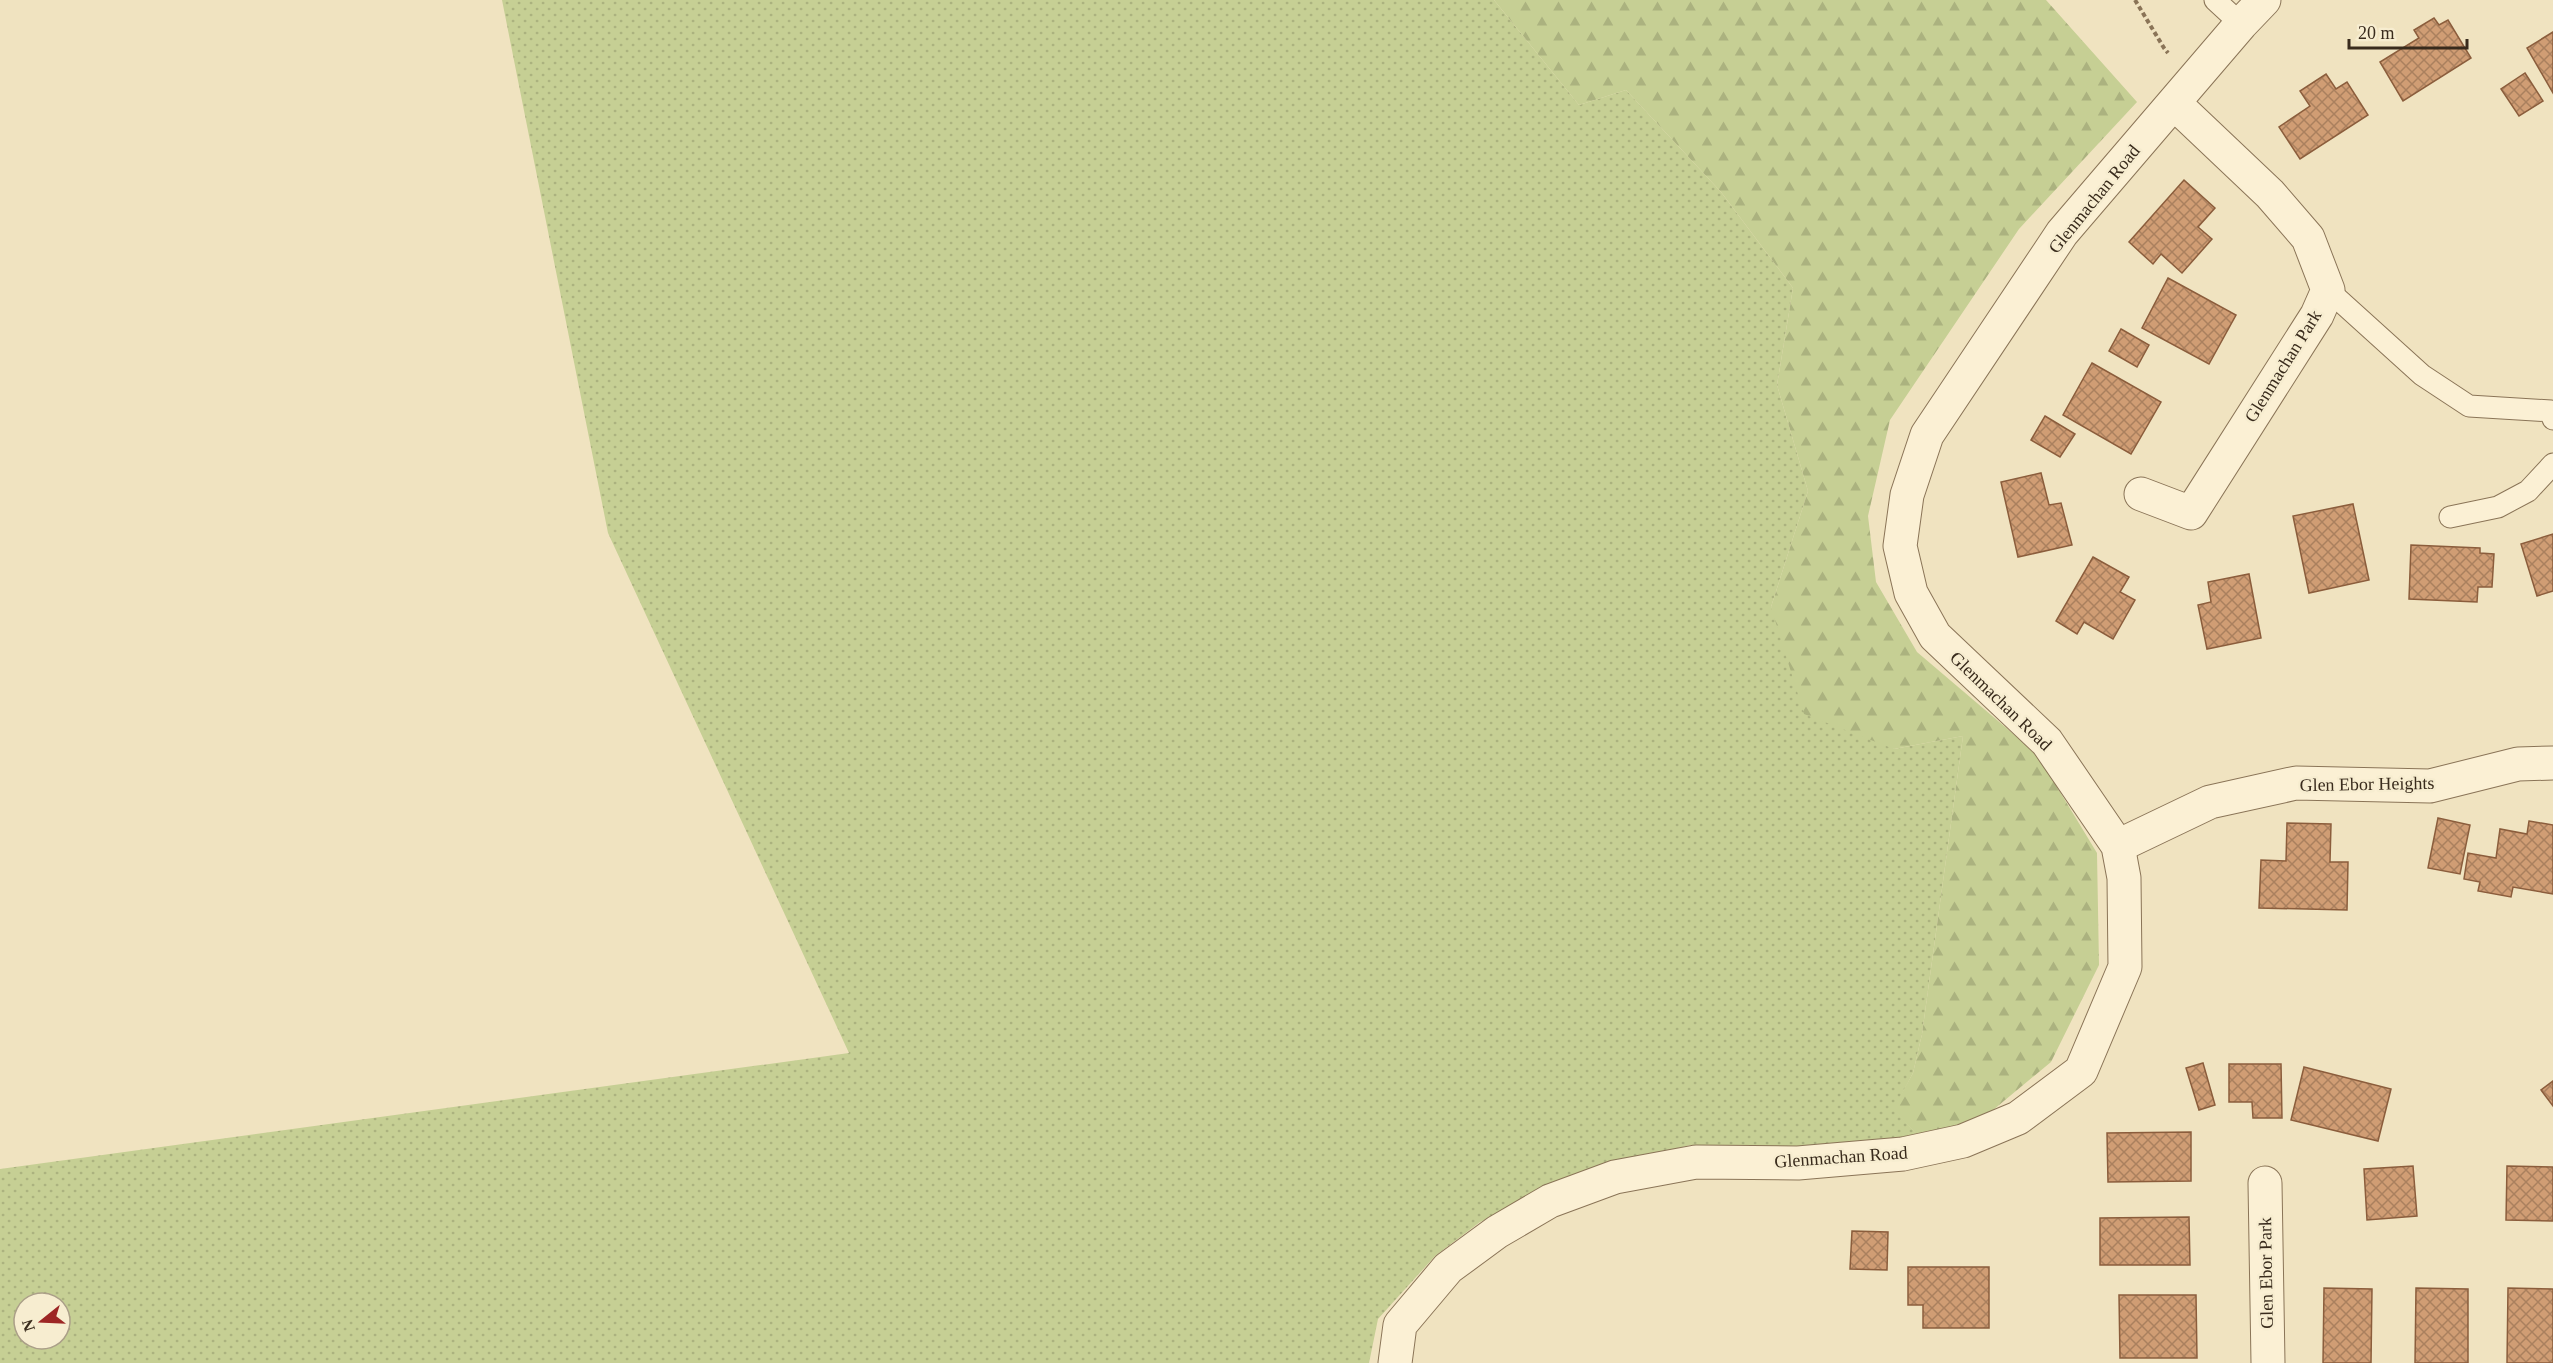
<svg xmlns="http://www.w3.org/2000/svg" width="2553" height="1363" font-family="'Times New Roman',serif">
  <defs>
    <pattern id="grass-dots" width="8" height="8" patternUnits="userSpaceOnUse" patternTransform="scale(1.5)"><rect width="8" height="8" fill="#c6cf94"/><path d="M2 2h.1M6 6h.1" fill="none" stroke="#abb27f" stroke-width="1.8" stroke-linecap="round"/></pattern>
    <pattern id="forest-firs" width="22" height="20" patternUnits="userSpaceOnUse" patternTransform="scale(1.5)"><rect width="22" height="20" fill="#c6cf94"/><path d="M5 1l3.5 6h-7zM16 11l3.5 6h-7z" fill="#abb27f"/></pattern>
    <pattern id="building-cross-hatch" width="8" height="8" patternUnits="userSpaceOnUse" patternTransform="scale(1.5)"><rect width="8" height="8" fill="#d09d74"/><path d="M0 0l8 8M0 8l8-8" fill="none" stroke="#aa805e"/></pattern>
  </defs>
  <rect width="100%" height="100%" fill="#f0e3c0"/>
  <!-- grass -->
  <path fill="url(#grass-dots)" fill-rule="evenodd" d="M502,0H1494L1579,105L1626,90L1721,192L1793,288L1777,385L1808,491L1771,607L1894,749L1963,736L1922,1034L1913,1073L1894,1109L1921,1139L1793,1150L1690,1145L1609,1166L1480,1222L1435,1256L1378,1319L1369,1363H0V1169L849,1053L608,533ZM24,1303H60V1339H24Z"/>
  <!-- forest -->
  <path fill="url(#forest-firs)" d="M1494,0H2046L2137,102L2019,229L1890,420L1868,516L1876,582L1917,652L2037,754L2097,853L2099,965L2051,1062L1987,1115L1921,1139L1893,1109L1913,1073L1922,1034L1963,736L1894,749L1804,714L1771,607L1808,491L1777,385L1793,288L1721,192L1626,90L1579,105Z"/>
  <!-- building -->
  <g fill="url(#building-cross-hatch)" stroke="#8b5d3c" stroke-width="1.5">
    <path d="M2434,18L2439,25L2448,20L2471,58L2403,101L2380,62L2419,38L2414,30Z"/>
    <path d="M2553,32V93L2527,48Z"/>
    <path d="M2525,73L2543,101L2519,116L2501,89Z"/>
    <path d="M2326,74L2336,89L2347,82L2368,115L2300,159L2279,127L2310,106L2300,91Z"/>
    <path d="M2184,180L2215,208L2198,227L2212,239L2182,273L2161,254L2153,264L2129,242Z"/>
    <path d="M2168,278L2236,315L2209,364L2142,328Z"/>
    <path d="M2121,329L2149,345L2137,367L2109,351Z"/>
    <path d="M2092,363L2161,402L2131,454L2063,415Z"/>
    <path d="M2045,416L2075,434L2060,457L2031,440Z"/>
    <path d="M2041,473L2049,505L2061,503L2072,545L2018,557L2001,482Z"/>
    <path d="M2353,504L2369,580L2309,593L2293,516Z"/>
    <path d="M2553,534V591L2537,596L2521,544Z"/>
    <path d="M2411,545L2480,548V553L2494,554L2492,587H2478L2477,602L2409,599Z"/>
    <path d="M2093,557L2129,577L2120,592L2135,600L2113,639L2084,622L2077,634L2056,621Z"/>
    <path d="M2249,574L2261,638L2207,649L2198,605L2211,602L2208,582Z"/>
    <path d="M2438,818L2470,825L2460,874L2428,868Z"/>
    <path d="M2529,821L2553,825V894L2513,887L2511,897L2478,891L2480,882L2464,879L2468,853L2496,858L2500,829L2527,834Z"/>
    <path d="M2287,823L2331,824L2330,862H2348L2347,910L2259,908L2261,860L2286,861Z"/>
    <path d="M2203,1063L2215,1105L2199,1110L2186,1068Z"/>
    <path d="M2229,1064H2281L2282,1118H2253L2252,1102H2229Z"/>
    <path d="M2304,1067L2391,1089L2378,1141L2291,1120Z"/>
    <path d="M2553,1081V1106L2541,1090Z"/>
    <path d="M2191,1132V1181L2108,1182L2107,1133Z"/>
    <path d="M2413,1166L2417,1216L2367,1220L2364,1169Z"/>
    <path d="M2507,1166L2553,1167V1221L2506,1220Z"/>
    <path d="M2189,1217L2190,1265H2100V1218Z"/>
    <path d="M1852,1231L1888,1232L1887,1270L1850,1269Z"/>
    <path d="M1908,1267H1989V1328H1923V1305H1908Z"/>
    <path d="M2324,1288L2372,1289L2371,1363H2323Z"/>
    <path d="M2416,1288L2468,1289V1363H2415Z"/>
    <path d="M2508,1288L2553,1289V1363H2507Z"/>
    <path d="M2119,1295H2196L2197,1358H2120Z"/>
  </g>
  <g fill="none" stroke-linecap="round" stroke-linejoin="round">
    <!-- lane casing -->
    <g stroke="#8a7457" stroke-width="23">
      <g id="lane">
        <path d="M2215,0L2241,24"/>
        <path d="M2328,290L2422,375L2469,406L2551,411L2553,419"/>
        <path d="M2450,517L2498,507L2528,491L2553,464"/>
      </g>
    </g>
    <!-- street casing -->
    <g stroke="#8a7457" stroke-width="35">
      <g id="street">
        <path d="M2141,494L2191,513L2317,315L2328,290L2308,238L2270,194L2174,103"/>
        <path d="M2118,846L2210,802L2296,783L2430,786L2518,764L2553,763"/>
        <path d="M2265,1183L2268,1363"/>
        <path d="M1395,1363L1400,1325L1448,1268L1497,1232L1550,1201L1615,1177L1696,1162L1798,1163L1903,1154L1963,1141L2018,1118L2081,1071L2125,967L2124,878L2118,846L2047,742L1935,636L1911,593L1900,546L1907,495L1927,435L2062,233L2241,24L2264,0"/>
      </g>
    </g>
    <!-- path -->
    <path stroke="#8a7457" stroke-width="4" stroke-dasharray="4.5 3" stroke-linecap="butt" d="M2135,0L2164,48L2168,53"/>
    <!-- lane -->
    <use href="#lane" stroke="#fbf0d4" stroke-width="21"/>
    <!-- street -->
    <use href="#street" stroke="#fbf0d4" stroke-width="33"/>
  </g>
  <g text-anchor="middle" stroke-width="5" stroke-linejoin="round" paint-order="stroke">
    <!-- street labels -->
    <g font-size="18" fill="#392b1c" stroke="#f7edd0">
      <text transform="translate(2094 199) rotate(-51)" y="6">Glenmachan Road</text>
      <text transform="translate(2283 366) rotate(-58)" y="6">Glenmachan Park</text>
      <text transform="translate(2001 701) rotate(44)" y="6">Glenmachan Road</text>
      <text transform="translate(2367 784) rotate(-1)" y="6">Glen Ebor Heights</text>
      <text transform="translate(1841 1157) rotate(-4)" y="6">Glenmachan Road</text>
      <text transform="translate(2266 1273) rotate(-91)" y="6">Glen Ebor Park</text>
    </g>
  </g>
  <!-- north arrow -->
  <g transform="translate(42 1321) rotate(252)"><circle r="28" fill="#f7edd0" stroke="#ab9f88" stroke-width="1.5"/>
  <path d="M0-4.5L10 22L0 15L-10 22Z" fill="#9d2624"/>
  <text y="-9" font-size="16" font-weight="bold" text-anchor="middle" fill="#392b1c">N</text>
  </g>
  <!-- scale -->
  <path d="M2349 39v9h118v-9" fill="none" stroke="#392b1c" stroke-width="3"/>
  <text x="2358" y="39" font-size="18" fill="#392b1c" stroke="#f7edd0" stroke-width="4.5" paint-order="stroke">20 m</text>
</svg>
